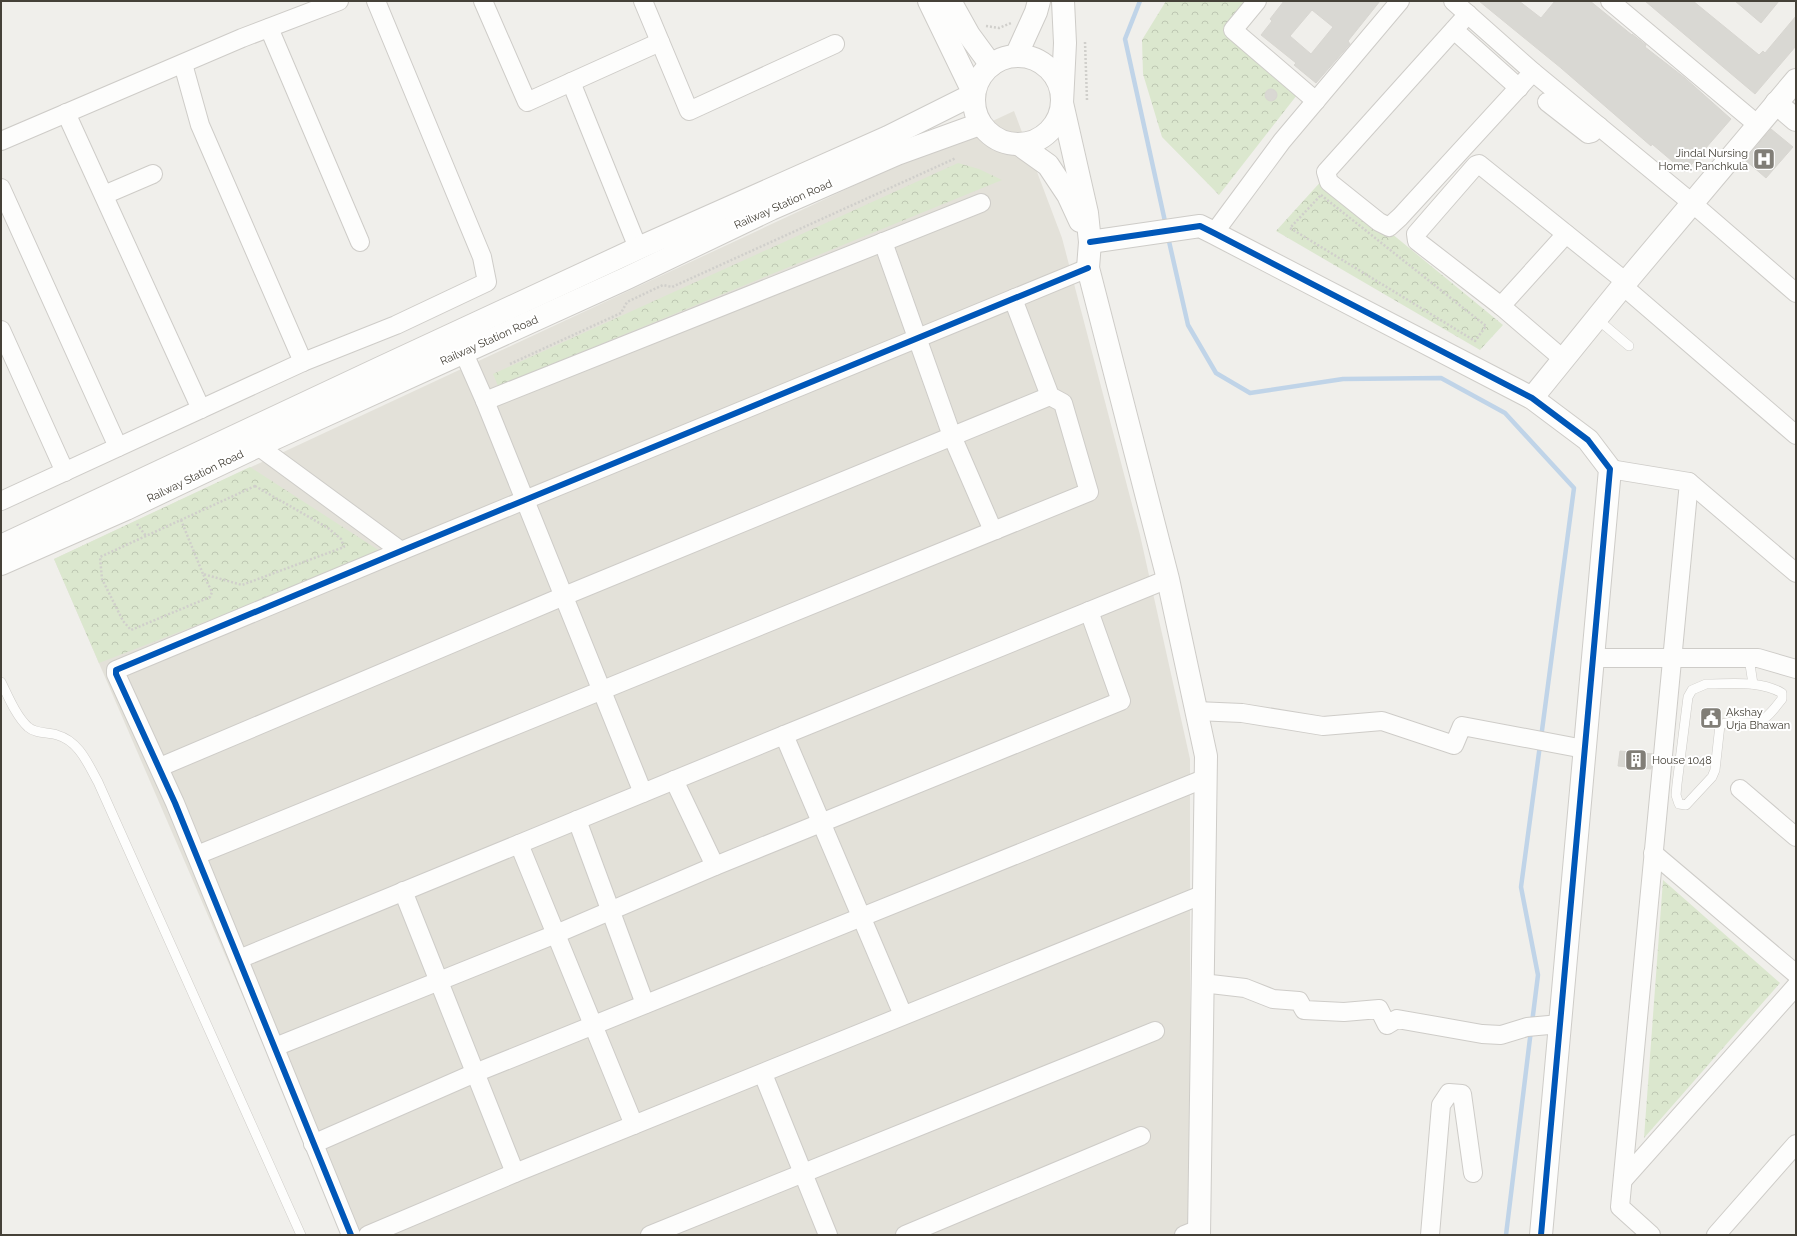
<svg xmlns="http://www.w3.org/2000/svg" width="1797" height="1236" font-family="Raleway,sans-serif">
  <defs>
    <pattern id="park-crowns" width="20" height="18" patternUnits="userSpaceOnUse"><rect width="20" height="18" fill="#dbe7ce"/><path d="M2 6a3 3 0 1 1 6 0M12 15a3 3 0 1 1 6 0" fill="none" stroke="#bdc7b2"/></pattern>
  </defs>
  <rect width="100%" height="100%" fill="#f0efeb"/>
  <!-- residential -->
  <path fill="#e3e1d9" d="M1014,111L1062,238L1140,535L1190,759V1235H346L54,559Z"/>
  <!-- park -->
  <g fill="url(#park-crowns)">
    <path d="M1166,1H1248L1223,31L1297,95L1219,195L1162,137L1143,74L1142,40Z"/>
    <path d="M958,163L979,169L1002,180L498,386L493,374Z"/>
    <path d="M1324,178L1503,325L1480,350L1276,231Z"/>
    <path d="M250,467L383,553L99,663L54,559Z"/>
    <path d="M1663,880L1780,983L1644,1138Z"/>
  </g>
  <g fill="none" stroke-linecap="round" stroke-linejoin="round">
    <!-- stream -->
    <g stroke="#c0d4e8" stroke-width="4.5">
      <path d="M1140,1L1125,39L1166,226"/>
      <path d="M1168,237L1188,325L1216,373L1250,393L1343,379L1441,378L1505,413L1574,488L1541,738"/>
      <path d="M1532,1023L1538,975L1521,887L1540,745"/>
      <path d="M1506,1235L1531,1030"/>
    </g>
  </g>
  <!-- building -->
  <g fill="#d9d8d3" stroke="#d8d6d1" fill-rule="evenodd">
    <path d="M1284,1H1380L1348,41L1350,44L1316,83L1294,65L1296,63L1261,35L1272,21L1270,19ZM1312,10L1333,27L1311,54L1290,36Z"/>
    <path d="M1479,1H1519L1541,18L1555,1H1590L1632,35V34L1646,45L1645,47L1685,78L1731,119L1685,172L1652,144L1651,146L1561,68Z"/>
    <path d="M1645,1H1693L1759,55L1763,51L1765,53L1796,16V46L1755,94Z"/>
    <path d="M1735,1H1779L1761,23Z"/>
    <circle cx="1271" cy="95" r="6"/>
    <path d="M1771,129L1793,147L1766,178L1745,160Z"/>
    <path d="M1620,751L1653,754L1651,769L1618,766Z"/>
  </g>
  <g fill="none" stroke-linecap="round" stroke-linejoin="round">
    <!-- service casing -->
    <g stroke="#ceccc8" stroke-width="10">
      <g id="service">
        <path d="M1596,318L1629,346"/>
        <path d="M1749,658L1753,684"/>
        <path d="M1,682C8,696 16,716 28,727C36,734 48,732 57,735C79,741 88,764 98,782L301,1235"/>
        <path d="M1706,684C1731,684 1760,680 1782,693V699C1776,706 1767,720 1757,722C1745,725 1732,719 1720,725L1715,770L1712,777L1686,805L1679,804L1676,795L1677,784L1688,697L1692,690Z"/>
      </g>
    </g>
    <!-- minor casing -->
    <g stroke="#ceccc8" stroke-width="20">
      <g id="minor">
        <path d="M483,1L527,102L660,42"/>
        <path d="M643,1L689,111L835,44"/>
        <path d="M1257,1L1233,30L1316,101"/>
        <path d="M1453,1L1533,72L1692,203L1796,293"/>
        <path d="M1610,1L1758,125"/>
        <path d="M1468,14L1326,172L1329,182L1379,222L1389,227L1400,217L1533,72"/>
        <path d="M269,28L360,242"/>
        <path d="M1454,30L1519,88"/>
        <path d="M183,64L200,125L303,362"/>
        <path d="M571,82L638,248"/>
        <path d="M1547,102L1588,134L1592,133L1599,126"/>
        <path d="M66,113L201,409"/>
        <path d="M1,141L242,38L339,1"/>
        <path d="M1,188L118,447"/>
        <path d="M104,195L153,174"/>
        <path d="M1214,233L1282,141L1400,1"/>
        <path d="M883,242L952,436L991,526L996,530"/>
        <path d="M1623,286L1796,435"/>
        <path d="M1501,306L1566,234"/>
        <path d="M1,330L65,472"/>
        <path d="M463,351L485,401L643,793"/>
        <path d="M1563,359L1501,306L1417,241L1416,234L1476,165L1479,164L1626,282"/>
        <path d="M485,401L981,203"/>
        <path d="M258,446L401,551"/>
        <path d="M1610,469L1689,482L1620,1207L1651,1235"/>
        <path d="M1689,482L1796,573"/>
        <path d="M1,501L303,362L396,325L487,282L482,257L376,1"/>
        <path d="M1592,658H1758L1796,669"/>
        <path d="M1196,711L1242,713L1323,726L1382,721L1454,745L1462,726L1584,749"/>
        <path d="M784,735L903,1015"/>
        <path d="M160,767L564,596L1050,396"/>
        <path d="M674,780L715,866"/>
        <path d="M1740,789L1796,837"/>
        <path d="M577,820L645,1004"/>
        <path d="M519,844L634,1125"/>
        <path d="M1653,853L1796,974"/>
        <path d="M197,855L1089,492L1063,403L1050,396L1013,299L1015,298"/>
        <path d="M403,891L515,1173"/>
        <path d="M239,959L784,735L1168,579"/>
        <path d="M1202,983L1245,988L1273,999L1299,1001L1304,1010L1344,1012L1379,1009L1387,1025L1397,1019L1482,1034L1501,1035L1527,1027L1560,1024"/>
        <path d="M275,1047L556,934L715,866L1121,701L1089,611"/>
        <path d="M763,1074L828,1235"/>
        <path d="M313,1144L475,1073L1206,778"/>
        <path d="M1623,1180L1796,986"/>
        <path d="M351,1235L175,803L116,674V670L401,551L1088,268"/>
        <path d="M368,1235L515,1173L1204,894"/>
        <path d="M650,1235L1155,1031"/>
        <path d="M905,1235L1141,1136"/>
        <path d="M1184,1235L1199,1229"/>
        <path d="M1430,1235L1441,1105L1449,1093L1462,1094L1473,1173"/>
        <path d="M1716,1235L1796,1144"/>
      </g>
    </g>
    <!-- tertiary casing -->
    <g stroke="#ceccc8" stroke-width="24">
      <g id="tertiary">
        <path d="M950,1L969,35L991,65"/>
        <path d="M1063,1L1065,43L1062,103L1087,213L1090,242L1088,268L1168,579L1206,756L1199,1235"/>
        <circle cx="1018" cy="100" r="44"/>
        <path d="M1016,56L1036,12L1039,1"/>
        <path d="M1776,103L1796,120"/>
        <path d="M1020,145L1048,165L1068,195L1080,221"/>
        <path d="M1090,242L1200,226L1214,233L1532,398L1588,440L1610,469L1541,1235"/>
        <path d="M1532,398L1626,282L1796,80"/>
        <path d="M1,546L380,368L643,246L888,137L974,94L929,1"/>
        <path d="M1,564L126,509L258,446L627,278L771,209L897,154L980,124"/>
      </g>
    </g>
    <!-- path -->
    <g stroke="#d0cfcb" stroke-width="2.5" stroke-dasharray="2 2" stroke-linecap="butt">
      <path d="M986,26L999,28L1011,23"/>
      <path d="M1085,42L1087,100"/>
      <path d="M1321,195L1486,326L1475,341L1290,228Z"/>
      <path d="M510,364L621,313L627,302L663,285L672,287L956,158"/>
      <path d="M255,486L328,528L341,539L344,547L242,585L203,574L212,592L210,597L131,630L123,621L102,579L100,557Z"/>
      <path d="M181,520L203,574"/>
      <path d="M137,524L146,536"/>
    </g>
    <!-- service -->
    <use href="#service" stroke="#fdfdfc" stroke-width="9"/>
    <!-- minor -->
    <use href="#minor" stroke="#fdfdfc" stroke-width="18"/>
    <!-- tertiary -->
    <use href="#tertiary" stroke="#fdfdfc" stroke-width="22"/>
    <!-- cycleway casing -->
    <g stroke="#fff" stroke-width="8">
      <g id="cycleway">
        <path d="M1090,242L1200,226L1214,233L1532,398L1588,440L1610,469L1541,1235"/>
        <path d="M351,1235L175,803L116,674V670L401,551L1088,268"/>
      </g>
    </g>
    <!-- cycleway -->
    <use href="#cycleway" stroke="#0057b8" stroke-width="6"/>
  </g>
  <!-- icons -->
  <defs>
    <g id="hospital-square" transform="scale(1.15)"><rect x="-9" y="-9" width="18" height="18" rx="4" fill="#817e77" stroke="#fff"/><path d="M-5-5h3v3.5h4V-5h3V5h-3V1.5h-4V5h-3Z" fill="#fff"/></g>
    <g id="civic-square" transform="scale(1.15)"><rect x="-9" y="-9" width="18" height="18" rx="4" fill="#817e77" stroke="#fff"/><path d="M-.6-6.5H3V-4.5H.6V-3L4-1V1h2V6H-6V1h2V-1L-.6-3ZM-1.2 2.5V6h2.4V2.5Z" fill="#fff"/></g>
    <g id="building-square" transform="scale(1.15)"><rect x="-9" y="-9" width="18" height="18" rx="4" fill="#817e77" stroke="#fff"/><path d="M-4-6H4V6H1V3H-1V6H-4ZM-2.5-4.3h1.7v1.8h-1.7ZM.8-4.3h1.7v1.8H.8ZM-2.5-1h1.7V.8h-1.7ZM.8-1h1.7V.8H.8Z" fill="#fff"/></g>
  </defs>
  <g fill-rule="evenodd">
    <use href="#hospital-square" x="1764" y="159"/>
    <use href="#civic-square" x="1711" y="718"/>
    <use href="#building-square" x="1636" y="760"/>
  </g>
  <g text-anchor="middle" stroke-width="4" stroke-linejoin="round" paint-order="stroke">
    <!-- poi labels -->
    <g font-size="11" fill="#454138" stroke="#fff" text-anchor="start">
      <text x="1748" y="157" text-anchor="end">Jindal Nursing<tspan x="1748" dy="13">Home, Panchkula</tspan></text>
      <text x="1726" y="716">Akshay<tspan x="1726" dy="13">Urja Bhawan</tspan></text>
      <text x="1652" y="764">House 1048</text>
    </g>
    <!-- street labels -->
    <g font-size="11" fill="#454138" stroke="#fff">
      <text transform="translate(783 204) rotate(-24)" y="4">Railway Station Road</text>
      <text transform="translate(489 340) rotate(-24)" y="4">Railway Station Road</text>
      <text transform="translate(195 476) rotate(-26)" y="4">Railway Station Road</text>
    </g>
  </g>
  <!-- border -->
  <rect width="1797" height="1236" fill="none" stroke="#454138" stroke-width="4"/>
</svg>
